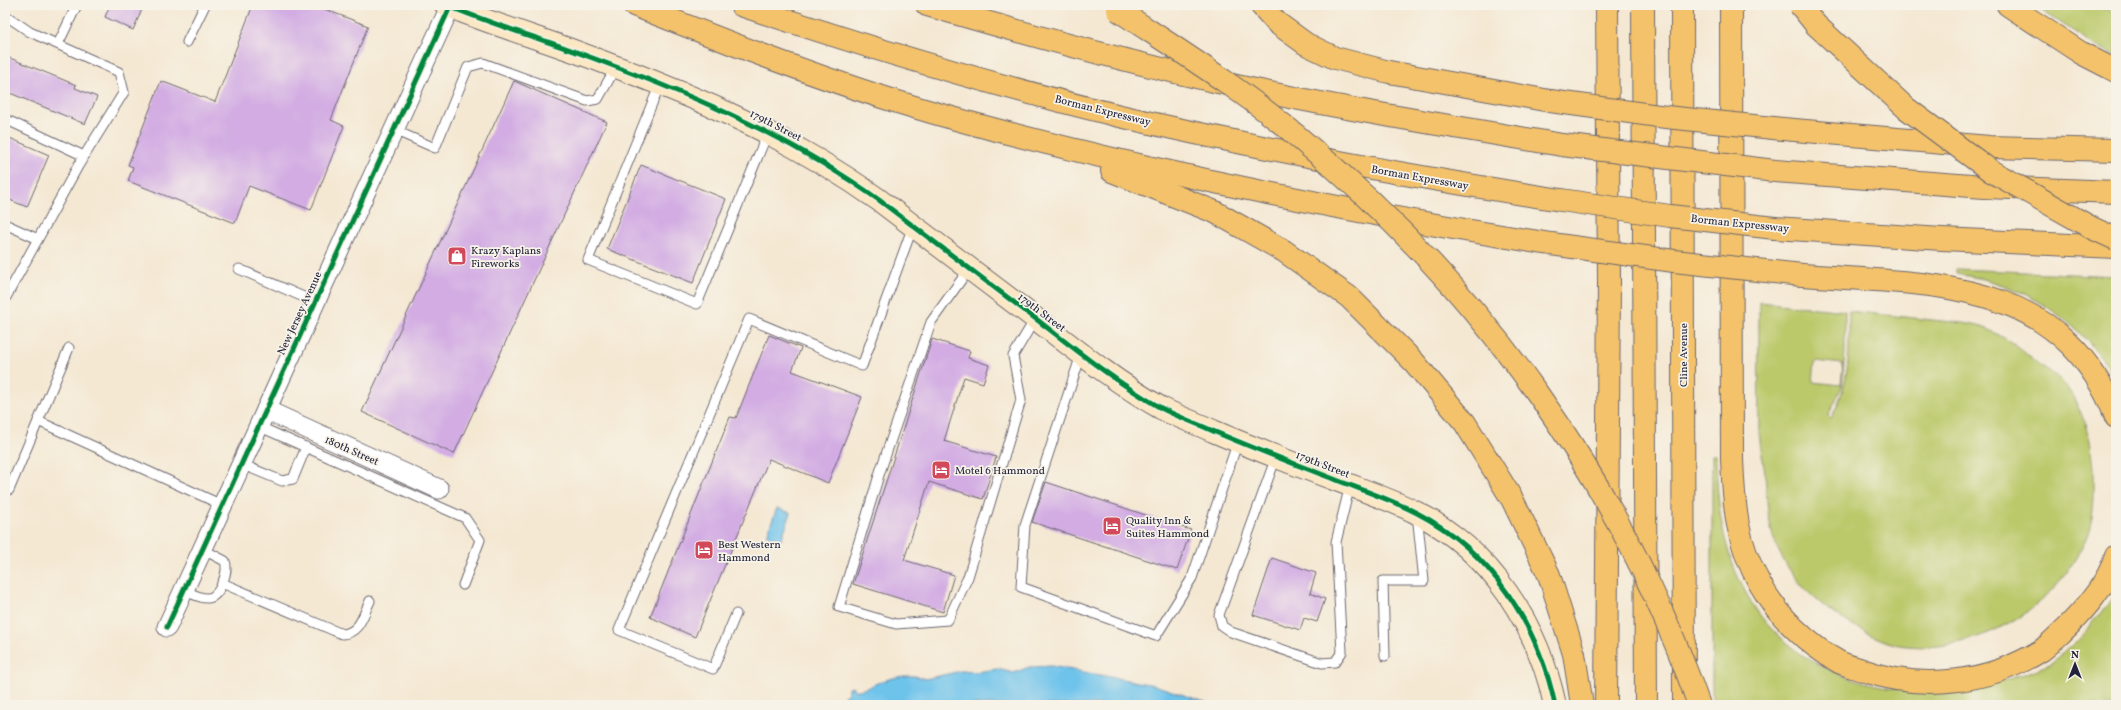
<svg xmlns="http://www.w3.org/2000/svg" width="2121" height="710" font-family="Vollkorn,serif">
  <rect width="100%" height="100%" fill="#f7f3e8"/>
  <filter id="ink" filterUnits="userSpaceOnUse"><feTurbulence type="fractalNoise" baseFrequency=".025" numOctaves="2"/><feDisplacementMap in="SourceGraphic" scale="8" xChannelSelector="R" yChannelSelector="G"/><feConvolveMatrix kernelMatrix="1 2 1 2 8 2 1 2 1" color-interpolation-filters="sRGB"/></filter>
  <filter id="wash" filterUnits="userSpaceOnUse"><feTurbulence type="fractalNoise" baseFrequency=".012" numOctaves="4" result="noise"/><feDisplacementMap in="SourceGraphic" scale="16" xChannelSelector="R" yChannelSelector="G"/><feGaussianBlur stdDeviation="0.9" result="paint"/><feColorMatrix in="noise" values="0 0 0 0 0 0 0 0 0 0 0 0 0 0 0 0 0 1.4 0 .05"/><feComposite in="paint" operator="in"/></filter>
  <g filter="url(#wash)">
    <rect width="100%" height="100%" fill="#f4e8d3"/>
    <!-- green -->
    <g fill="#bbc96b" stroke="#6e7653" fill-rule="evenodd">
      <path d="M2033,5H2097L2116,13V56L2092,43Z"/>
      <path d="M1956,269L2116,276V378C2078,319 2025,283 1956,274Z"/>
      <path d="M1759,302L1845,311V351L1842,386L1828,416L1831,418C1851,381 1849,351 1849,311C1876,314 1904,317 1932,320C1947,322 1963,322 1978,326C2004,334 2023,351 2043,368C2049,372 2055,375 2060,380C2081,400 2093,443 2094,471C2094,492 2095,513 2088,533C2063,603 1981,654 1907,646C1890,645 1872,636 1858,628C1823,609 1792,583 1776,545C1767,523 1767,497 1765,473C1763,459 1760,446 1759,432C1758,389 1759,345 1759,302ZM1815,361L1843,364L1841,385L1813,382Z"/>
      <path d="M1712,455H1716C1717,506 1722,550 1747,595C1805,701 1954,710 2051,663C2078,644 2099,619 2116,592V705H1714L1712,699Z"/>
    </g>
    <!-- water -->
    <g fill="#6ec3eb" stroke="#487293">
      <path d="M777,508L791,513L781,540L767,535Z"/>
      <path d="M1051,666L1154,685L1214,705H824L842,698L848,693V688L853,687L854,690C861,691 869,687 875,684C890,678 910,672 925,679L961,671L976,672L997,669L1014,673L1029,667Z"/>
    </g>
    <g id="blocks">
      <!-- building -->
      <g fill="#d2ace3">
        <path d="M110,5H144L133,30L105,17Z"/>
        <path d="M253,5H314L368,26L331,120L344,126L311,210L249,186L235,223L128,181L133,167L128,165L161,81L215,102Z"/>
        <path d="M5,56L76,85L75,88L97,97L85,124L5,91Z"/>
        <path d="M514,81L607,122L454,454L362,412Z"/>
        <path d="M5,136L49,155L27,207L5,198Z"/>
        <path d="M641,165L726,199L693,283L607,249Z"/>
        <path d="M769,335L801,348L792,371L862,397L828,483L769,459L695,637L650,617L730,417L736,418Z"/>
        <path d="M932,339L970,351L968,358L989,365L983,383L964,377L944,441L996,457L983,499L929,482L904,560L954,575L943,612L853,584Z"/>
        <path d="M1046,482L1191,530L1177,570L1032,522Z"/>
        <path d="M1272,558L1316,573L1310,593L1325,599L1317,622L1304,618L1300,630L1253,615Z"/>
      </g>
    </g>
  </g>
  <g filter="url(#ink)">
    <use href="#blocks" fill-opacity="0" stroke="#6c6770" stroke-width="1"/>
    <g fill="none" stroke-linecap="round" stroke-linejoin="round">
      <!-- lane casing -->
      <g stroke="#6c6770" stroke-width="11">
        <g id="lane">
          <path d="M5,15L30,32L119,72L124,92L78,166L5,299"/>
          <path d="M187,42L205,5"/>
          <path d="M58,44L77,5"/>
          <path d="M660,84L588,260L697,304L768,132"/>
          <path d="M5,119L84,156"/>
          <path d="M394,130L435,148L468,67L483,63L587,101L598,99L616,67"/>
          <path d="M5,224L38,239"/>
          <path d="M239,269L315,302"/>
          <path d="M969,269L931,322L880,472L839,607L896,624L948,620L968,577L1021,400L1013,356L1035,319"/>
          <path d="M1081,355L1025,525L1021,587L1156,636L1192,578L1238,441"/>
          <path d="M38,421L222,505"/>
          <path d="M258,426L465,518L480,540L463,585"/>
          <path d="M1276,457L1219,615L1222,626L1231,632L1322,663L1335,662L1342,652L1336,542L1350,485"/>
          <path d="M241,464L282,481L293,479L306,447"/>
          <path d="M9,490L69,348"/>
          <path d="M222,583L342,634C360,633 363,615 370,601"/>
          <path d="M184,590C191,593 200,599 208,598C220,597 229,571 225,561L202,549"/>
          <path d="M736,614L713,669L619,630L749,319L862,366L913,226"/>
          <path d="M1385,656L1383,581H1424L1417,514"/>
        </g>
      </g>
      <!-- street casing -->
      <g stroke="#6c6770" stroke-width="21">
        <g id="street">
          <path d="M266,410L439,489"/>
          <path d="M167,627L450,7"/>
        </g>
      </g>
      <!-- secondary casing -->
      <g stroke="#6c6770" stroke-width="24">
        <path id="secondary" d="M446,5C486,22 529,35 571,50C680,90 784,132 879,200C931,240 984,279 1036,319C1076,350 1117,383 1161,408C1178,417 1196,423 1213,431C1255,449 1297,465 1339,481C1365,491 1392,500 1417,513C1491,551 1538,625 1555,705"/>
      </g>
      <!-- highway casing -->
      <g stroke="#6c6770" stroke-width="24">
        <g id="highway">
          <path d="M634,5C717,38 800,71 885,98C970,125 1056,146 1143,166C1278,197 1414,223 1551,244"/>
          <path d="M741,5C866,47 992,85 1120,116C1265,150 1413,177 1561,200"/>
          <path d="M927,5C1019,32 1112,58 1205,79C1323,106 1443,125 1562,145"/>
          <path d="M1261,5L1277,23L1306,44L1335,58L1389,72L1550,101"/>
          <path d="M1643,5L1646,705"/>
          <path d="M1682,5L1684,705"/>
          <path d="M1731,5L1732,459C1734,506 1736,542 1760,584C1778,616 1807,644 1839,662C1847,666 1857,668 1865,671C1922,691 1990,683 2042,650C2048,646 2054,639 2060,634C2082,613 2107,586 2116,556"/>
          <path d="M2008,5L2081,53L2116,71"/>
          <path d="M1783,129L1989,147L2116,150"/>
          <path d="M1112,171L1215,212L1284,251L1349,297L1414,362L1465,423L1512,499L1549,575L1574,654L1582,705"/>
          <path d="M1775,171L1984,187L2116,192"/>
          <path d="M1775,228L1942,239L2116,247"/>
          <path d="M1802,275C1929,285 2060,275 2116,417"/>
          <path d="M1606,705L1609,281L1607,5"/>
        </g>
      </g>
      <!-- lane -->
      <use href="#lane" stroke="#fff" stroke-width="9"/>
      <!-- street -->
      <use href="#street" stroke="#fff" stroke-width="19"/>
      <!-- secondary -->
      <use href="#secondary" stroke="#fbe7c3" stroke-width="22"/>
      <!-- highway -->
      <use href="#highway" stroke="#f4c26a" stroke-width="22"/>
      <!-- highway-bridge casing -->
      <g stroke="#6c6770" stroke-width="24" stroke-linecap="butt">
        <g id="highway-bridge">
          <path d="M1800,5L1816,25L1906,108L1991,171L2092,228L2116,239"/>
          <path d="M1118,10C1178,50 1241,89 1297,136C1481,288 1619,479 1699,705"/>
          <path d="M1550,101L1666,117L1783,129"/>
          <path d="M1562,145L1775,171"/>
          <path d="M1561,200L1670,216L1775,228"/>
          <path d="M1551,244L1674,261L1802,275"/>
        </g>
      </g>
      <!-- highway-bridge -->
      <use href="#highway-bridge" stroke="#f4c26a" stroke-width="22"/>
      <!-- cycleway casing -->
      <g stroke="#f7f3e8" stroke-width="8">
        <g id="cycleway">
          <path d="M446,5C486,22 529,35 571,50C680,90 784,132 879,200C931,240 984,279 1036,319C1076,350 1117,383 1161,408C1178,417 1196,423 1213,431C1255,449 1297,465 1339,481C1365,491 1392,500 1417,513C1491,551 1538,625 1555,705"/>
          <path d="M167,627L450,7"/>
        </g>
      </g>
      <!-- cycleway -->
      <use href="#cycleway" stroke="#00873e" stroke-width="5"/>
    </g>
  </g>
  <!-- icons -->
  <defs>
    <g id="shop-square" transform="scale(1)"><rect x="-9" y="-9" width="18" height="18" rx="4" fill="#d1495b" stroke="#f7f3e8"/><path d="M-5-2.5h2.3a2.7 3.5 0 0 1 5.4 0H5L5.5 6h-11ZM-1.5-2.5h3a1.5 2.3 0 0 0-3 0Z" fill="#fff"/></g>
    <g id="hotel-square" transform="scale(1)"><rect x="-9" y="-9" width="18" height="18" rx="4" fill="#d1495b" stroke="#f7f3e8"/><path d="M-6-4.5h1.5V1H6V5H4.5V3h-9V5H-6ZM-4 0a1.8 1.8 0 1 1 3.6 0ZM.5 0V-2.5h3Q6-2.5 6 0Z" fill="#fff"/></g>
  </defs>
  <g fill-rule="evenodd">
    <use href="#shop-square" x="457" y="256"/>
    <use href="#hotel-square" x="941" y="470"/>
    <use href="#hotel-square" x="1112" y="526"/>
    <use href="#hotel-square" x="704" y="550"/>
  </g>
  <g text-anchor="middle" stroke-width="3.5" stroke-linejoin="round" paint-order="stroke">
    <!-- street labels -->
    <g font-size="11" fill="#22223b" stroke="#f7f3e8">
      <text transform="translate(1103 110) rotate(14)" y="4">Borman Expressway</text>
      <text transform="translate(776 125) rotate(27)" y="4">179th Street</text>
      <text transform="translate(1420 177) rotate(10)" y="4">Borman Expressway</text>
      <text transform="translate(1740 223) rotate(6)" y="4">Borman Expressway</text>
      <text transform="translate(1042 312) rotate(37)" y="4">179th Street</text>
      <text transform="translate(299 313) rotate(-65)" y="4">New Jersey Avenue</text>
      <text transform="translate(1683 355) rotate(-90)" y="4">Cline Avenue</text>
      <text transform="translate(352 450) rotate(24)" y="4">180th Street</text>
      <text transform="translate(1323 464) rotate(21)" y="4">179th Street</text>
    </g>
    <!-- poi labels -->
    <g font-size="11" fill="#22223b" stroke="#f7f3e8" text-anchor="start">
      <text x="471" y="254">Krazy Kaplans<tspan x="471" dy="13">Fireworks</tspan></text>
      <text x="955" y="474">Motel 6 Hammond</text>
      <text x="1126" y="524">Quality Inn &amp;<tspan x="1126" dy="13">Suites Hammond</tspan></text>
      <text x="718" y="548">Best Western<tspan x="718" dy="13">Hammond</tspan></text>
    </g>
  </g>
  <!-- margin -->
  <rect width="2121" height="710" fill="none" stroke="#f7f3e8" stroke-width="20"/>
  <!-- north arrow -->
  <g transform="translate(2075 664)" stroke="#f7f3e8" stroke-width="3" paint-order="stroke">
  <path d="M0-3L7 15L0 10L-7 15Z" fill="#22223b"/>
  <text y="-6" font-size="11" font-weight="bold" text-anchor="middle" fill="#22223b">N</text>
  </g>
</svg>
